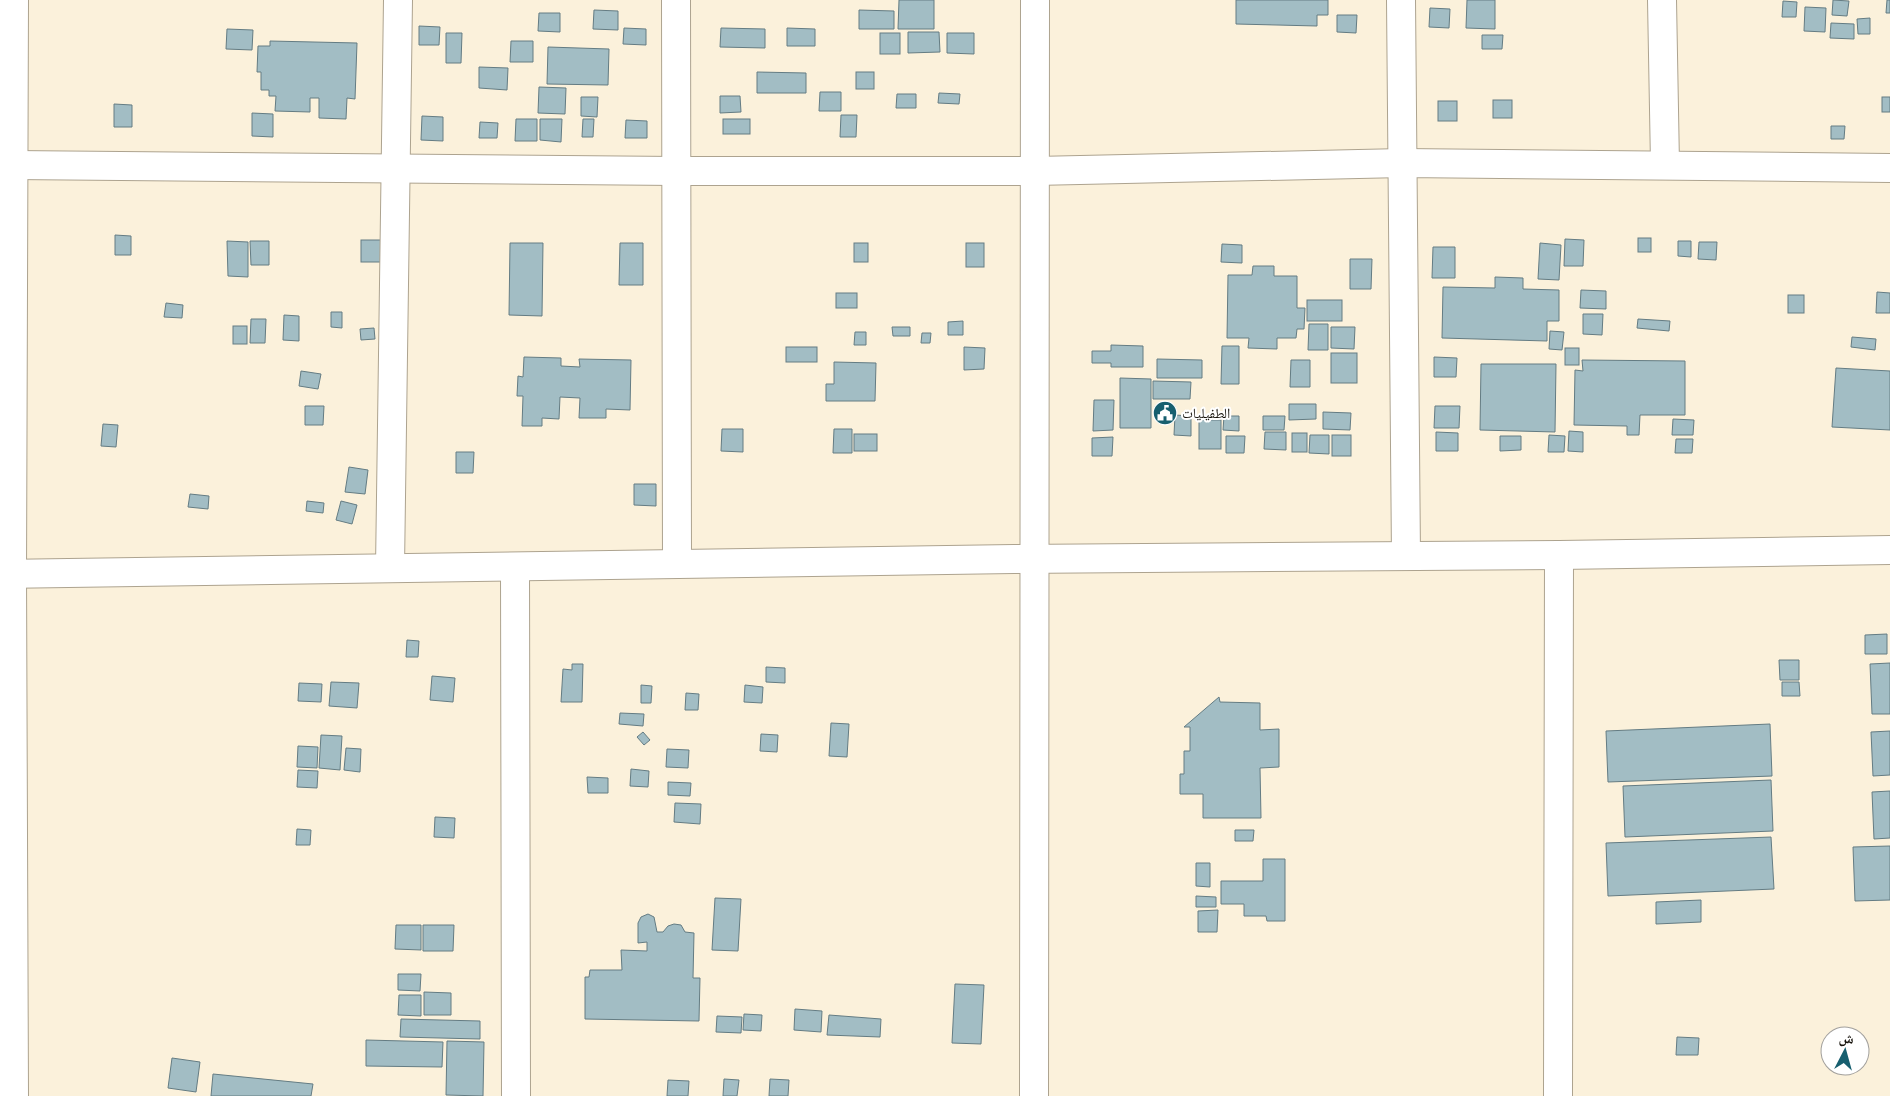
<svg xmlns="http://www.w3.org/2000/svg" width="1890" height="1096" font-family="Mulish,'Noto Naskh Arabic',sans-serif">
  <rect width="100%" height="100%" fill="#fbf1db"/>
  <!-- building -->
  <g fill="#a2bdc4" stroke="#647c83">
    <path d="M899,0H934V29H898Z"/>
    <path d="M1236,0H1328V15H1317V26L1236,24Z"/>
    <path d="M1467,0H1495V29L1466,28Z"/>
    <path d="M1833,0L1849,1L1847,16L1832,15Z"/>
    <path d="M1887,0H1890V13H1886Z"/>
    <path d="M1783,1L1797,2L1796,17H1782Z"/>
    <path d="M1805,7L1826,8L1825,32L1804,31Z"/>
    <path d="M1430,8L1450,9L1449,28L1429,27Z"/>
    <path d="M594,10L618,11V30L593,29Z"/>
    <path d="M859,10L894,11V29H859Z"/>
    <path d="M539,13H560V32L538,31Z"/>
    <path d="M1337,15H1357L1356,33L1337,32Z"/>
    <path d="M1870,18V34H1858L1857,19Z"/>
    <path d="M1831,23L1854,24V39L1830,38Z"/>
    <path d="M419,26L440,27L439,45H419Z"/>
    <path d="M624,28L646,29V45L623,44Z"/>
    <path d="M721,28L765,29V48L720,47Z"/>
    <path d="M787,28L815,29V46H787Z"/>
    <path d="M227,29L253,30L252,50L226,49Z"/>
    <path d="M908,32H939L940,52L908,53Z"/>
    <path d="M446,33H462L461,63H446Z"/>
    <rect x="880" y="33" width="20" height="21"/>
    <path d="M947,33H974V54L947,53Z"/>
    <path d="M1482,35H1503L1502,49H1482Z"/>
    <path d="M270,41L357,43L355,99L347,98L346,119L319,118V98H310V112L275,111L276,96H269V90H261V72H257L258,46H270Z"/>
    <path d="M511,41H533V62H510Z"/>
    <path d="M548,47L609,49L608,85L547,84Z"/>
    <path d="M479,67L508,68L507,90L479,88Z"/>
    <path d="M757,72L806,73V93H757Z"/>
    <rect x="856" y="72" width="18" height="17"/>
    <path d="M539,87L566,88L565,114L538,113Z"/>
    <path d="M820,92H841V111H819Z"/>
    <path d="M939,93L960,94L959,104L938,103Z"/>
    <path d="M897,94H916V108H896Z"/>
    <path d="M720,96H740L741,112L720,113Z"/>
    <path d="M581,97H598L597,117L581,116Z"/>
    <rect x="1882" y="97" width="8" height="15"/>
    <rect x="1493" y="100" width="19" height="18"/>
    <rect x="1438" y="101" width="19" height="20"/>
    <path d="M114,104L132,105V127H114Z"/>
    <path d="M252,113L273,114V137L252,136Z"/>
    <path d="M841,115H857L856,137H840Z"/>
    <path d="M422,116L443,117V141L421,140Z"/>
    <path d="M516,119H537V141H515Z"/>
    <path d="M540,119H562L561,142L540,140Z"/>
    <path d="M583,119H594L593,137H582Z"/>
    <rect x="723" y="119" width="27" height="15"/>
    <path d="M626,120L647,121V138H625Z"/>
    <path d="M480,122L498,123L497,138H479Z"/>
    <path d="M1831,126H1845L1844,139H1831Z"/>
    <path d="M115,235L131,236V255H115Z"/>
    <rect x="1638" y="238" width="13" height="14"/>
    <path d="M1565,239L1584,240L1583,266H1564Z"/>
    <rect x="361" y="240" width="21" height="22"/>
    <path d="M227,241L248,242V277L228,276Z"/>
    <path d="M250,241H269V265H251Z"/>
    <path d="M1678,241H1691V257L1678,256Z"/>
    <path d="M1699,242H1717L1716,260L1698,259Z"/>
    <path d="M510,243H543L542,316L509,315Z"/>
    <path d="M620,243H643V285H619Z"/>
    <rect x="854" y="243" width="14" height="19"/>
    <rect x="966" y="243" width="18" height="24"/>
    <path d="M1540,243L1561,245L1559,280L1538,279Z"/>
    <path d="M1222,244L1242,245V263L1221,262Z"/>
    <path d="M1433,247H1455V278H1432Z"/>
    <path d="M1350,259H1372L1371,289H1350Z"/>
    <path d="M1253,266H1274V276H1297V308H1305L1304,329H1297L1296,338H1277V349L1248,348L1249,338H1227L1228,275H1252Z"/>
    <path d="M1495,277L1523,278V289L1559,290V321H1547V341L1442,338L1443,287L1495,288Z"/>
    <path d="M1581,290L1606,291V309L1580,308Z"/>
    <path d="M1877,292L1890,293V313H1876Z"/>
    <rect x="836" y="293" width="21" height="15"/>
    <rect x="1788" y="295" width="16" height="18"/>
    <rect x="1307" y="300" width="35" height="21"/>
    <path d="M166,303L183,305L182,318L164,317Z"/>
    <path d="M331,312H342V328L331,327Z"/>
    <path d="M1583,314H1603L1602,335L1583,334Z"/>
    <path d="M284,315L299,316V341L283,340Z"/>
    <path d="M251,319H266L265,343H250Z"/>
    <path d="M1638,319L1670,321L1669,331L1637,328Z"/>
    <path d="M963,321V335H948V322Z"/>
    <path d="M1309,324H1328V350H1308Z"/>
    <rect x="233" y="326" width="14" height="18"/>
    <path d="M892,327H910V336H893Z"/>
    <path d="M1331,327H1355L1354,349L1331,348Z"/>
    <path d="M374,328L375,339L361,340L360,329Z"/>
    <path d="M1550,331L1564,332L1562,350L1549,349Z"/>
    <path d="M855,332H866V345H854Z"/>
    <path d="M922,333H931L930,343H921Z"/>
    <path d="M1852,337L1876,339L1875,350L1851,347Z"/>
    <path d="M1111,345L1143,346V367H1111V363H1092V351H1111Z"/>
    <path d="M1222,346H1239V384H1221Z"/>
    <rect x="786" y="347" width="31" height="15"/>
    <path d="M964,347L985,348L984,369L964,370Z"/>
    <rect x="1565" y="348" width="14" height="17"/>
    <rect x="1331" y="353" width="26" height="30"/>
    <path d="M524,357L561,358V366L580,367L579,359L631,360L630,410L606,409V418H579L580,398L560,397L559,419L542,418V426H522L523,396H517L518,376L523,377Z"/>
    <path d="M1434,357L1457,358L1456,377H1434Z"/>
    <path d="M1157,359L1202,360V378H1157Z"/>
    <path d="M1291,360H1310V387H1290Z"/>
    <path d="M1582,360L1685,361V415H1640L1639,435H1627V426L1574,425L1575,370L1583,371Z"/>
    <path d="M834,362L876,363L875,401H826V384H834Z"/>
    <path d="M1481,364H1556L1555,432L1480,430Z"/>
    <path d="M1836,368L1890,371V430L1832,427Z"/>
    <path d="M301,371L321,374L318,389L299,386Z"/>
    <path d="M1120,378L1151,379V428H1120Z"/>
    <path d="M1153,381L1191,382L1190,399H1153Z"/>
    <path d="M1094,400H1114L1113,430L1093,431Z"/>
    <path d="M1289,404H1316V419L1289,420Z"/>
    <path d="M305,406H324L323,425H305Z"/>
    <path d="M1435,406H1460L1459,428H1434Z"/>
    <path d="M1323,412L1351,413L1350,430L1323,429Z"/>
    <path d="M1175,415L1191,416V436L1174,435Z"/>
    <path d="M1224,416H1239V431L1223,430Z"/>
    <path d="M1263,416H1285L1284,430H1263Z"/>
    <path d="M1673,419L1694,420L1693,435H1672Z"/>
    <rect x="1199" y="420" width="22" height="29"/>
    <path d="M103,424L118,425L116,447L101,446Z"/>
    <path d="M722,429H743V452L721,451Z"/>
    <path d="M834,429H852V453H833Z"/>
    <path d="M1569,431L1583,432V452L1568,451Z"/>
    <path d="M1265,432H1286V450L1264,449Z"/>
    <path d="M1436,432L1458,433V451H1436Z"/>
    <rect x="1292" y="433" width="15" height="19"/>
    <rect x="854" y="434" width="23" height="17"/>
    <path d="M1310,435H1329V454L1309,453Z"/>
    <rect x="1332" y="435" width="19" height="21"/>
    <path d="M1549,435L1565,436L1564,452H1548Z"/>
    <path d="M1226,436H1245L1244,453H1226Z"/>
    <path d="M1500,436H1521V450L1500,451Z"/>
    <path d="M1113,437L1112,456H1092V438Z"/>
    <path d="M1676,439H1693L1692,453H1675Z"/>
    <path d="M456,452H474L473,473H456Z"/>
    <path d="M349,467L368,470L365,494L345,492Z"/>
    <path d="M634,484H656V506L634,505Z"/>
    <path d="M190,494L209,496L208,509L188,507Z"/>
    <path d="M307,501L324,503L323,513L306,511Z"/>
    <path d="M341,501L357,505L352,524L336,520Z"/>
    <path d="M1887,634V654H1865V635Z"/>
    <path d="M407,640L419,641L418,657H406Z"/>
    <path d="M1779,660H1799V680H1780Z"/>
    <path d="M1890,663V714H1872L1870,664Z"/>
    <path d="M572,664H583L582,702H561L563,669L572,670Z"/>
    <path d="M766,667L785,668V683L766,682Z"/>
    <path d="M432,676L455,678L453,702L430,700Z"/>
    <path d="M331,682L359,683L357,708L329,706Z"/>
    <path d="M1782,682H1799L1800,696H1782Z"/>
    <path d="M299,683L322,684L321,702L298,701Z"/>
    <path d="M641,685L652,686L651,703H641Z"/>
    <path d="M745,685L763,687L762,703L744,702Z"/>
    <path d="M686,693L699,694L698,710H685Z"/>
    <path d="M1219,697L1220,702L1260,703V730L1279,729V767L1260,768L1261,818H1203V794H1180V774H1184V751H1190V727H1184Z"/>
    <path d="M620,713L644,714L643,726L619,724Z"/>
    <path d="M831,723L849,724L847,757L829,756Z"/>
    <path d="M1770,724L1772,776L1608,782L1606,731Z"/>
    <path d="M1890,731V775L1873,776L1871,732Z"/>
    <path d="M643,732L650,740L644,745L637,737Z"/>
    <path d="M761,734L778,735L777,752L760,751Z"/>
    <path d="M321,735L342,736L340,770L319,768Z"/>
    <path d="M298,746L318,747L317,768L297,767Z"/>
    <path d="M346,748L361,749L360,772L344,770Z"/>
    <path d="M667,749L689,750L688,768L666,767Z"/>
    <path d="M631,769L649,771L648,787L630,786Z"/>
    <path d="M298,770L318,771L317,788L297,787Z"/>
    <path d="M587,777L608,778V793H588Z"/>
    <path d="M1771,780L1773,831L1625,837L1623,786Z"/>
    <path d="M668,782L691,783L690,796L668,795Z"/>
    <path d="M1890,791V838L1874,839L1872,792Z"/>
    <path d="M675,803L701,804L700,824L674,822Z"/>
    <path d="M435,817L455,818L454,838L434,837Z"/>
    <path d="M297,829L311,830L310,845H296Z"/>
    <path d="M1235,830H1254L1253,841H1235Z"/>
    <path d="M1771,837L1774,889L1608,896L1606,843Z"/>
    <path d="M1890,846V900L1855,901L1853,847Z"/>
    <path d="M1263,859H1285V921H1267L1266,916H1244V904H1221V881H1263Z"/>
    <path d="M1196,863H1210V887L1196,886Z"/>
    <path d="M1196,896L1216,897V907H1196Z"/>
    <path d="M715,898L741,899L738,951L712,950Z"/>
    <path d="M1701,900V922L1656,924V902Z"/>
    <path d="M1218,910L1217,932H1198V911Z"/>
    <path d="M648,914L654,917L657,932H663L668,926L674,924L681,925L685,932L694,933L693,978H700L699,1021L585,1019V977H589L590,970H622L621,950L647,951V942L638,943V923L641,917Z"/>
    <path d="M396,925H421V950L395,949Z"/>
    <path d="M423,925H454L453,951H423Z"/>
    <path d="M398,974H421L420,991L398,990Z"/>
    <path d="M955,984L984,985L981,1044L952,1043Z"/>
    <path d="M424,992L451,993V1015H424Z"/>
    <path d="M399,995H421V1016L398,1015Z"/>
    <path d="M795,1009L822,1011L821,1032L794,1030Z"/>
    <path d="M744,1014L762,1015L761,1031L743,1030Z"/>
    <path d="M829,1015L881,1019L880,1037L827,1035Z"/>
    <path d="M717,1016L742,1017L741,1033L716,1032Z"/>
    <path d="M401,1019L480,1021V1039L400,1037Z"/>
    <path d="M1677,1037L1699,1038L1698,1055H1676Z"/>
    <path d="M366,1040L443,1042L442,1067L366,1066Z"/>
    <path d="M447,1041L484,1042L483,1096L446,1095Z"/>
    <path d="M172,1058L200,1062L196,1092L168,1088Z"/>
    <path d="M213,1074L313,1084L311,1096H211Z"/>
    <path d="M724,1079L739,1080L737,1096H723Z"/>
    <path d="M770,1079L789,1080L788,1096H769Z"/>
    <path d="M668,1080L689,1081L688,1096H667Z"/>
  </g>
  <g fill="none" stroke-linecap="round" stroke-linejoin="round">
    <!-- minor casing -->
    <g stroke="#ada38f" stroke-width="30">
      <g id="minor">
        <path d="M14,0L12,574L14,1096"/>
        <path d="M676,0L677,564"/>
        <path d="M1401,0L1406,556"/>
        <path d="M1662,0L1665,164"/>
        <path d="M13,165L676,171H1035L1403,163L1890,168"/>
        <path d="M515,567L516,1096"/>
        <path d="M390,568L398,0"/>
        <path d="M0,574L1014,559L1559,555L1890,550"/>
        <path d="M1034,1096L1035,0"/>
        <path d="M1558,1096L1559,555"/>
      </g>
    </g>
    <!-- minor -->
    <use href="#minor" stroke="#fff" stroke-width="28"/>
  </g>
  <!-- icons -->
  <defs>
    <g id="civic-disc" transform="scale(1.25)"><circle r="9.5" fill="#175f6f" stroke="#fff"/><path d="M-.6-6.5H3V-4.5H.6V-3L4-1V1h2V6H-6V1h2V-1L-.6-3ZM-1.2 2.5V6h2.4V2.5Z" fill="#fff"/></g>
  </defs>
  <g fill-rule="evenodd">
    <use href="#civic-disc" x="1165" y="413"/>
  </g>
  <g text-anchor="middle" stroke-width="4" stroke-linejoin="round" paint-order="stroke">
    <!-- poi labels -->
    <g font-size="14" fill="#16120b" stroke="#fff" text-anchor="start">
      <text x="1182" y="418">الطفيليات</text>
    </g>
  </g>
  <!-- north arrow -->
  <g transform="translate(1845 1051) rotate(6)"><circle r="24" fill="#ffffff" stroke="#a2a09d"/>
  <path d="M0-4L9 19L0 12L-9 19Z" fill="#175f6f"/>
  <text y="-8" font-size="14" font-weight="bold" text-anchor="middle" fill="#16120b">ش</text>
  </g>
</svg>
